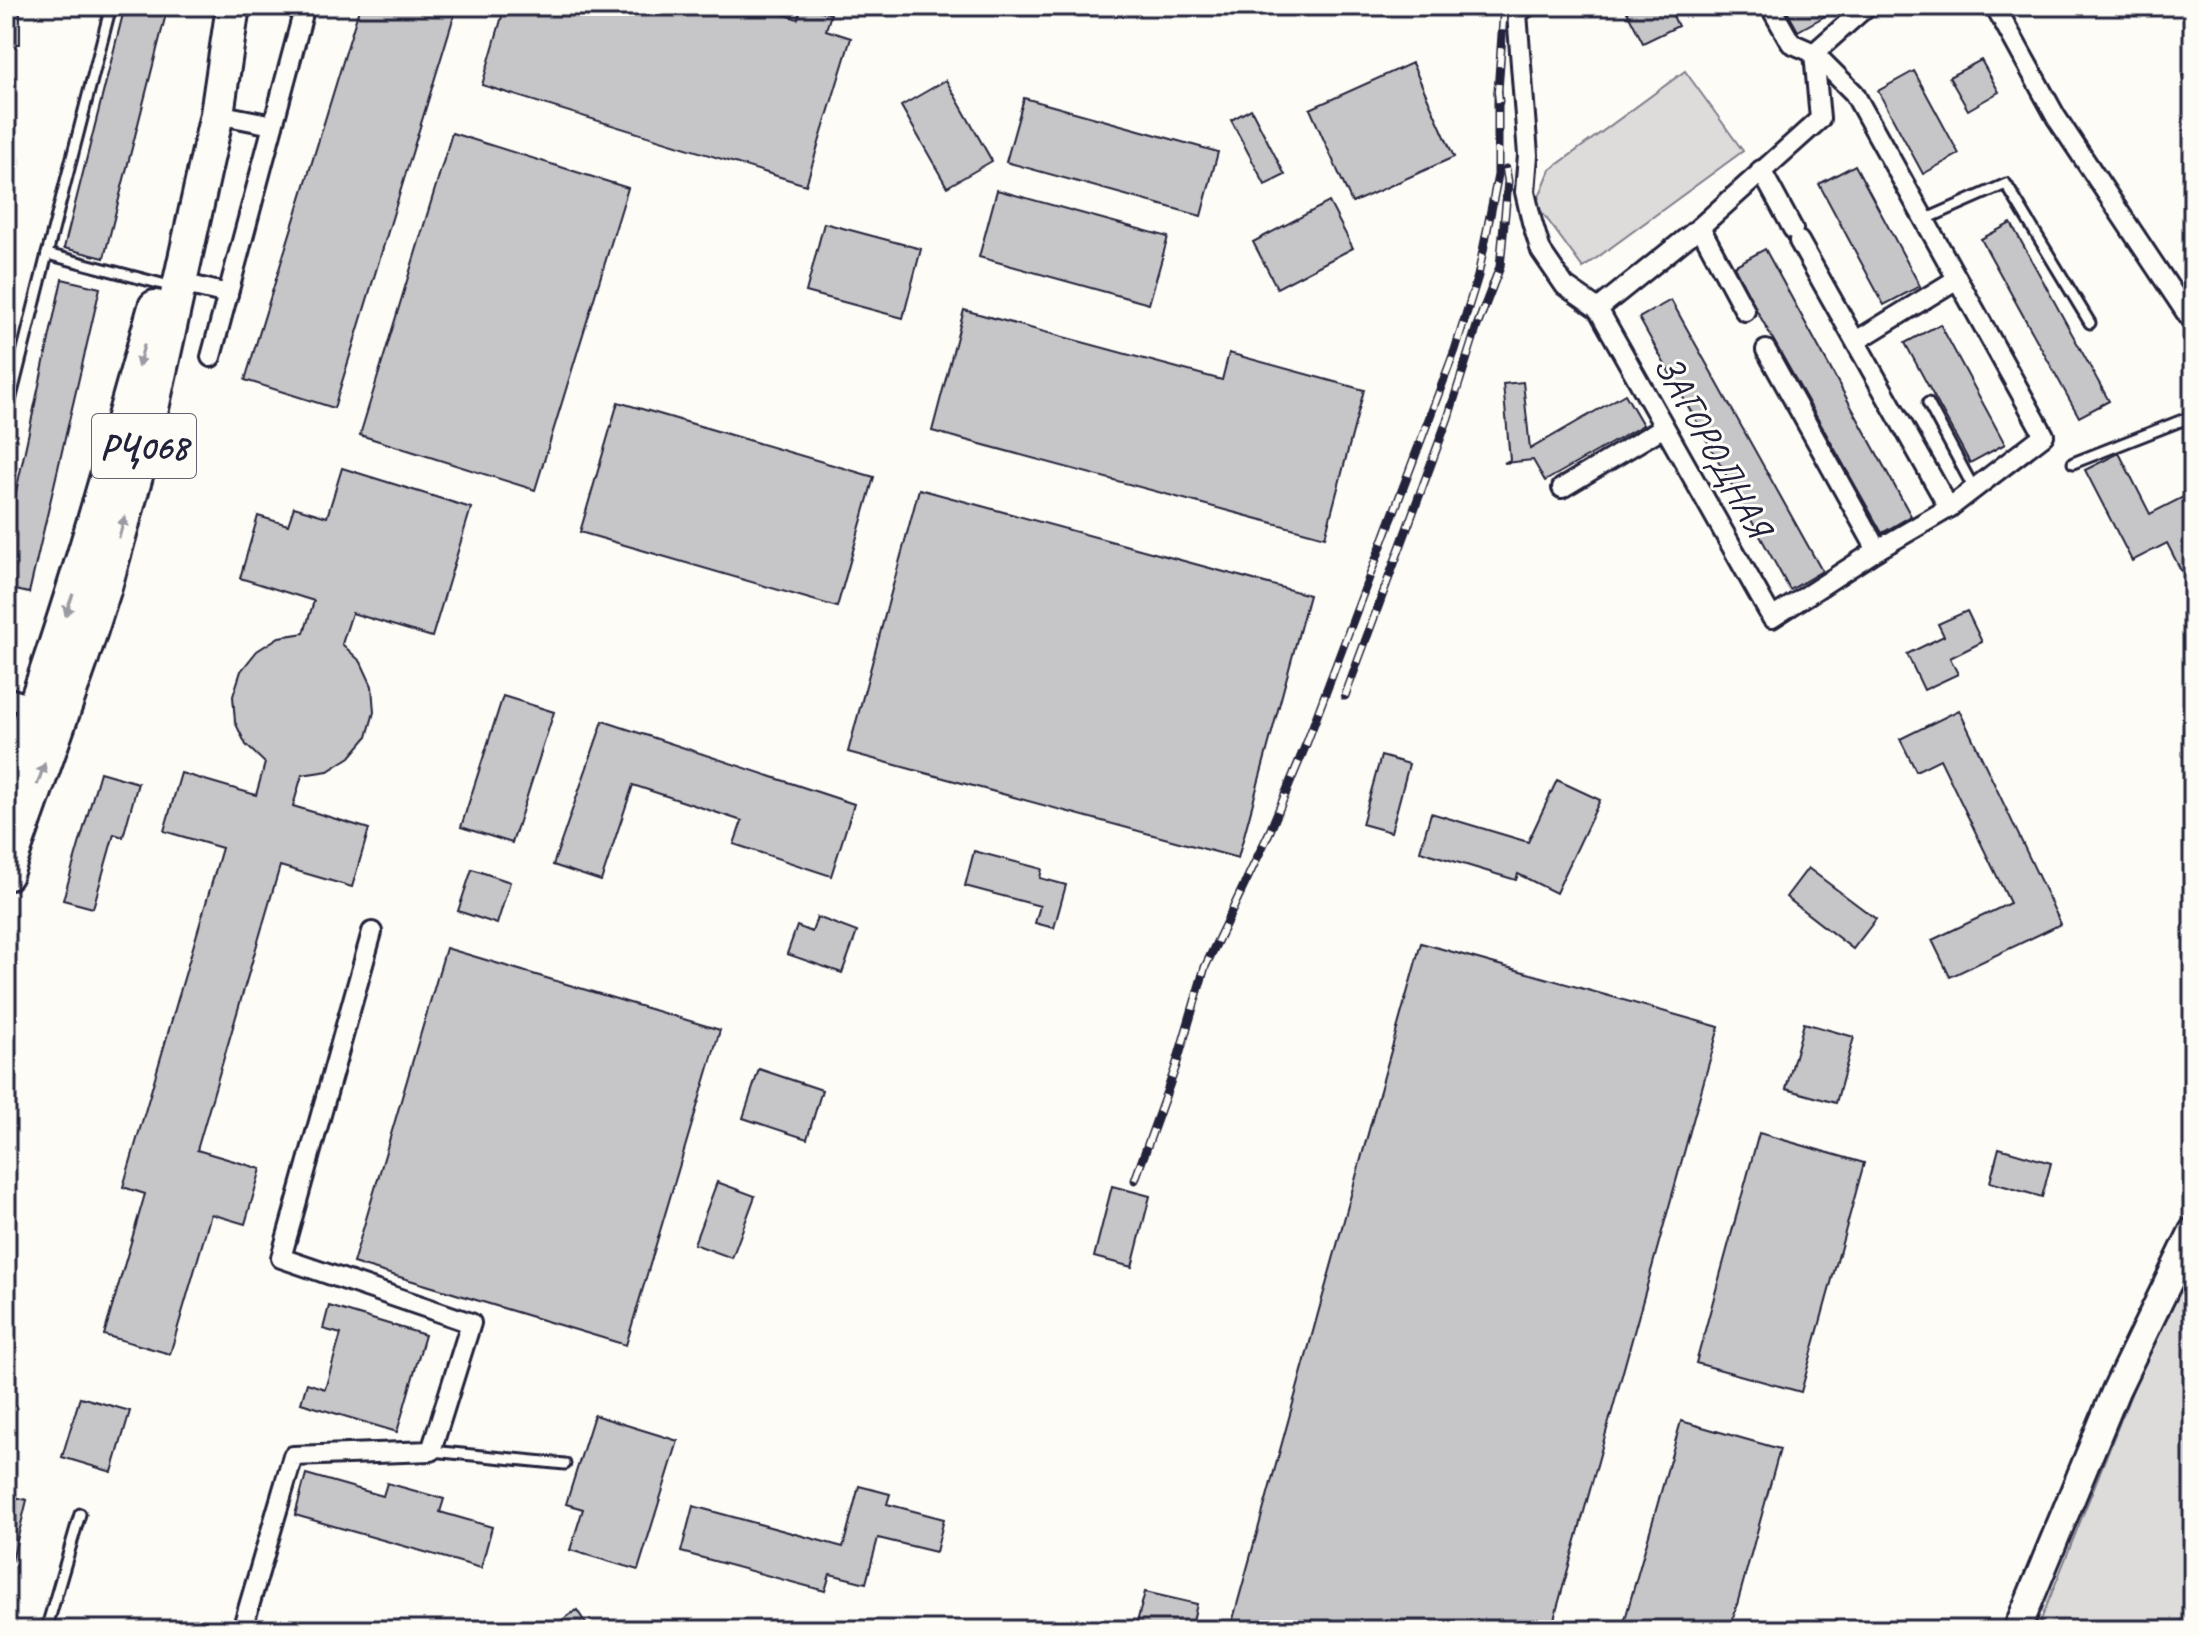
<svg xmlns="http://www.w3.org/2000/svg" width="2199" height="1636" font-family="Caveat,sans-serif">
  <rect width="100%" height="100%" fill="#fdfcf7"/>
  <filter id="ink" filterUnits="userSpaceOnUse"><feTurbulence type="fractalNoise" baseFrequency=".0125" numOctaves="2"/><feDisplacementMap in="SourceGraphic" scale="16" xChannelSelector="R" yChannelSelector="G"/><feConvolveMatrix kernelMatrix="1 2 1 2 8 2 1 2 1" color-interpolation-filters="sRGB"/></filter>
  <g filter="url(#ink)">
    <!-- built -->
    <path fill="#ecece9" d="M6,124L22,161L6,220Z"/>
    <!-- green -->
    <g fill="#dddcdb" stroke="#807f8b" stroke-width="2">
      <path d="M1685,71L1743,151L1583,268L1536,204L1550,170Z"/>
      <path d="M2175,1284L2193,1289V1630H2037Z"/>
    </g>
    <!-- building -->
    <g fill="#c6c6c8" stroke="#22223b" stroke-width="2">
      <rect x="6" y="6" width="14" height="38"/>
      <path d="M125,6H168L104,258L64,248Z"/>
      <path d="M360,6H457L334,408L245,380Z"/>
      <path d="M505,6H757L798,19L801,6H807L831,14L826,30L851,38L806,185L482,85Z"/>
      <path d="M1624,6H1668L1678,26L1643,43Z"/>
      <path d="M1784,6H1843L1798,31Z"/>
      <path d="M1981,60L1999,92L1968,110L1949,77Z"/>
      <path d="M1412,63L1454,157L1352,203L1310,109Z"/>
      <path d="M1914,71L1959,154L1923,174L1878,91Z"/>
      <path d="M946,80L992,161L947,187L901,106Z"/>
      <path d="M1024,98L1218,152L1201,216L1006,162Z"/>
      <path d="M1251,109L1285,175L1265,185L1231,120Z"/>
      <path d="M452,133L628,188L535,490L360,435Z"/>
      <path d="M1855,165L1920,286L1884,305L1819,184Z"/>
      <path d="M997,190L1168,237L1149,304L979,257Z"/>
      <path d="M1329,202L1353,248L1277,288L1253,242Z"/>
      <path d="M824,223L921,249L903,318L806,292Z"/>
      <path d="M2011,223L2109,401L2079,417L1981,239Z"/>
      <path d="M1765,249L1911,516L1882,533L1757,311L1734,266Z"/>
      <path d="M62,279L100,288L29,593L6,588V538Z"/>
      <path d="M1671,300L1822,571L1790,590L1639,318Z"/>
      <path d="M964,310L1222,380L1229,353L1364,390L1325,537L932,431Z"/>
      <path d="M1940,324L2005,444L1970,463L1905,343Z"/>
      <path d="M1523,382L1530,449L1625,394L1643,425L1545,481L1533,460L1504,463L1510,460L1503,384Z"/>
      <path d="M618,402L874,477L837,607L580,532Z"/>
      <path d="M2119,453L2150,514L2185,496L2193,512V594L2167,543L2132,561L2085,470Z"/>
      <path d="M342,468L471,508L432,637L352,613L342,644L361,662L372,686L374,712L367,737L350,757L328,771L302,775L293,806L369,829L352,887L280,866L197,1150L261,1169L245,1224L211,1214L170,1354L104,1335L145,1194L123,1187L222,848L164,831L181,773L256,795L265,763L246,745L235,722L233,696L241,671L257,651L279,637L304,633L314,601L240,578L258,516L288,525L294,507L327,517Z"/>
      <path d="M919,489L1309,595L1238,858L848,752Z"/>
      <path d="M1967,611L1982,642L1950,658L1958,674L1924,690L1907,654L1944,636L1938,624Z"/>
      <path d="M503,696L554,712L512,843L461,827Z"/>
      <path d="M1959,710L2061,924L1950,977L1932,940L2010,903L1940,759L1916,771L1900,739Z"/>
      <path d="M603,721L854,804L831,876L734,844L742,821L633,785L601,881L553,865Z"/>
      <path d="M1381,756L1409,764L1391,832L1362,824Z"/>
      <path d="M100,772L138,783L123,837L114,834L93,908L63,900Z"/>
      <path d="M1557,780L1600,800L1556,893L1518,874L1516,880L1420,851L1431,813L1528,842Z"/>
      <path d="M974,851L1042,869L1040,878L1066,885L1054,928L1035,923L1040,906L965,886Z"/>
      <path d="M1808,868L1876,919L1853,949L1786,897Z"/>
      <path d="M472,869L510,882L497,924L458,911Z"/>
      <path d="M817,917L857,932L842,973L787,954L797,926L812,932Z"/>
      <path d="M1421,943L1719,1027L1551,1630H1230Z"/>
      <path d="M446,948L720,1030L626,1345L353,1263Z"/>
      <path d="M1804,1023L1854,1037L1836,1103L1786,1089Z"/>
      <path d="M759,1069L822,1090L807,1139L743,1118Z"/>
      <path d="M1759,1133L1864,1163L1801,1392L1696,1363Z"/>
      <path d="M1999,1148L2051,1163L2042,1197L1990,1182Z"/>
      <path d="M717,1182L755,1196L732,1258L694,1244Z"/>
      <path d="M1112,1186L1150,1196L1132,1267L1094,1257Z"/>
      <path d="M329,1306L425,1335L397,1432L301,1403L307,1383L325,1389L341,1334L323,1329Z"/>
      <path d="M80,1397L130,1411L112,1472L62,1457Z"/>
      <path d="M594,1415L678,1441L638,1570L570,1550L583,1509L566,1504Z"/>
      <path d="M1681,1421L1780,1449L1730,1630H1622Z"/>
      <path d="M306,1474L383,1496L387,1483L444,1499L440,1512L492,1527L481,1568L295,1515Z"/>
      <path d="M859,1486L890,1494L887,1504L944,1519L936,1552L878,1538L866,1583L830,1574L825,1591L681,1552L693,1506L843,1547Z"/>
      <path d="M6,1495L27,1500L12,1561L6,1560Z"/>
      <path d="M1145,1592L1197,1604L1191,1630H1135Z"/>
      <path d="M577,1610L590,1630H547Z"/>
    </g>
    <g fill="none" stroke-linecap="round" stroke-linejoin="round">
      <!-- lane casing -->
      <g stroke="#22223b" stroke-width="15">
        <g id="lane">
          <path d="M111,6L47,254L162,284"/>
          <path d="M1924,220L2006,184L2090,323"/>
          <path d="M1928,403L1974,489"/>
          <path d="M6,417L47,254"/>
          <path d="M2073,463L2193,416"/>
          <path d="M431,1451L565,1464"/>
          <path d="M46,1630L80,1514"/>
        </g>
      </g>
      <!-- street casing -->
      <g stroke="#22223b" stroke-width="24">
        <g id="street">
          <path d="M1528,6L1517,13L1528,155L1525,192L1532,222L1541,251L1565,286L1598,309L1772,618L1877,550L1949,508L2044,435L1854,93L1814,53L1791,43L1770,6"/>
          <path d="M1995,6L2056,117L2193,323"/>
          <path d="M217,114L273,125"/>
          <path d="M1761,170L1793,229"/>
          <path d="M1700,227L1745,311"/>
          <path d="M1799,241L1949,508"/>
          <path d="M181,283L228,294"/>
          <path d="M1598,309L1700,227L1820,119L1814,53L1867,6"/>
          <path d="M1856,341L1957,279"/>
          <path d="M1766,350L1877,550"/>
          <path d="M211,357L305,6"/>
          <path d="M1562,488L1664,427"/>
          <path d="M6,697L35,706"/>
          <path d="M242,1630L293,1456L431,1451L471,1323L281,1258L372,932"/>
        </g>
      </g>
      <!-- secondary casing -->
      <g stroke="#22223b" stroke-width="32">
        <path id="secondary" d="M2017,1630L2116,1390L2193,1231"/>
      </g>
      <!-- highway casing -->
      <g stroke="#22223b" stroke-width="38">
        <g id="highway">
          <path d="M6,784C66,628 110,467 155,307"/>
          <path d="M6,874L81,661L105,587L141,458L217,114L233,6"/>
        </g>
      </g>
      <!-- lane -->
      <use href="#lane" stroke="#fdfcf7" stroke-width="9"/>
      <!-- street -->
      <use href="#street" stroke="#fdfcf7" stroke-width="18"/>
      <!-- secondary -->
      <use href="#secondary" stroke="#fdfcf7" stroke-width="26"/>
      <!-- highway -->
      <use href="#highway" stroke="#fdfcf7" stroke-width="32"/>
      <!-- rail casing -->
      <g stroke="#22223b" stroke-width="9">
        <g id="rail">
          <path d="M1499,102L1498,91L1504,6"/>
          <path d="M1345,696L1448,418L1477,326L1500,267L1508,181L1506,169"/>
          <path d="M1135,1180L1175,1069L1205,967L1270,831L1307,742L1455,350L1478,276L1498,175V91"/>
        </g>
      </g>
      <!-- rail -->
      <use href="#rail" stroke="#fdfcf7" stroke-width="6" stroke-dasharray="18" stroke-linecap="butt"/>
    </g>
    <!-- one-way arrows -->
    <defs><path id="oneway-solid" d="M-6-.8H1V-3.2L6.5 0L1 3.2V.8H-6Z" transform="scale(2)"/></defs>
    <g fill="#9a9aa2">
      <use href="#oneway-solid" transform="translate(141 356) rotate(106)"/>
      <use href="#oneway-solid" transform="translate(122 527) rotate(-74)"/>
      <use href="#oneway-solid" transform="translate(69 605) rotate(109)"/>
      <use href="#oneway-solid" transform="translate(41 774) rotate(-71)"/>
    </g>
  </g>
  <g text-anchor="middle" stroke-width="6" stroke-linejoin="round" paint-order="stroke">
    <!-- shield labels -->
    <rect fill="#fdfcf7" stroke="#646373" stroke-width="2" x="92" y="414" width="104" height="64" rx="6"/>
    <g font-size="36" font-weight="bold" fill="#22223b">
      <text x="144" y="459">РҶ068</text>
    </g>
    <!-- street labels -->
    <g font-size="38" fill="#22223b" stroke="#fdfcf7">
      <text transform="translate(1713 445) rotate(61)" y="13">ЗАГОРОДНАЯ</text>
    </g>
  </g>
  <!-- margin -->
  <rect width="2199" height="1636" fill="none" stroke="#fdfcf7" stroke-width="32"/>
  <rect x="16" y="16" width="2167" height="1604" fill="none" stroke="#22223b" stroke-width="3" filter="url(#ink)"/>
</svg>
